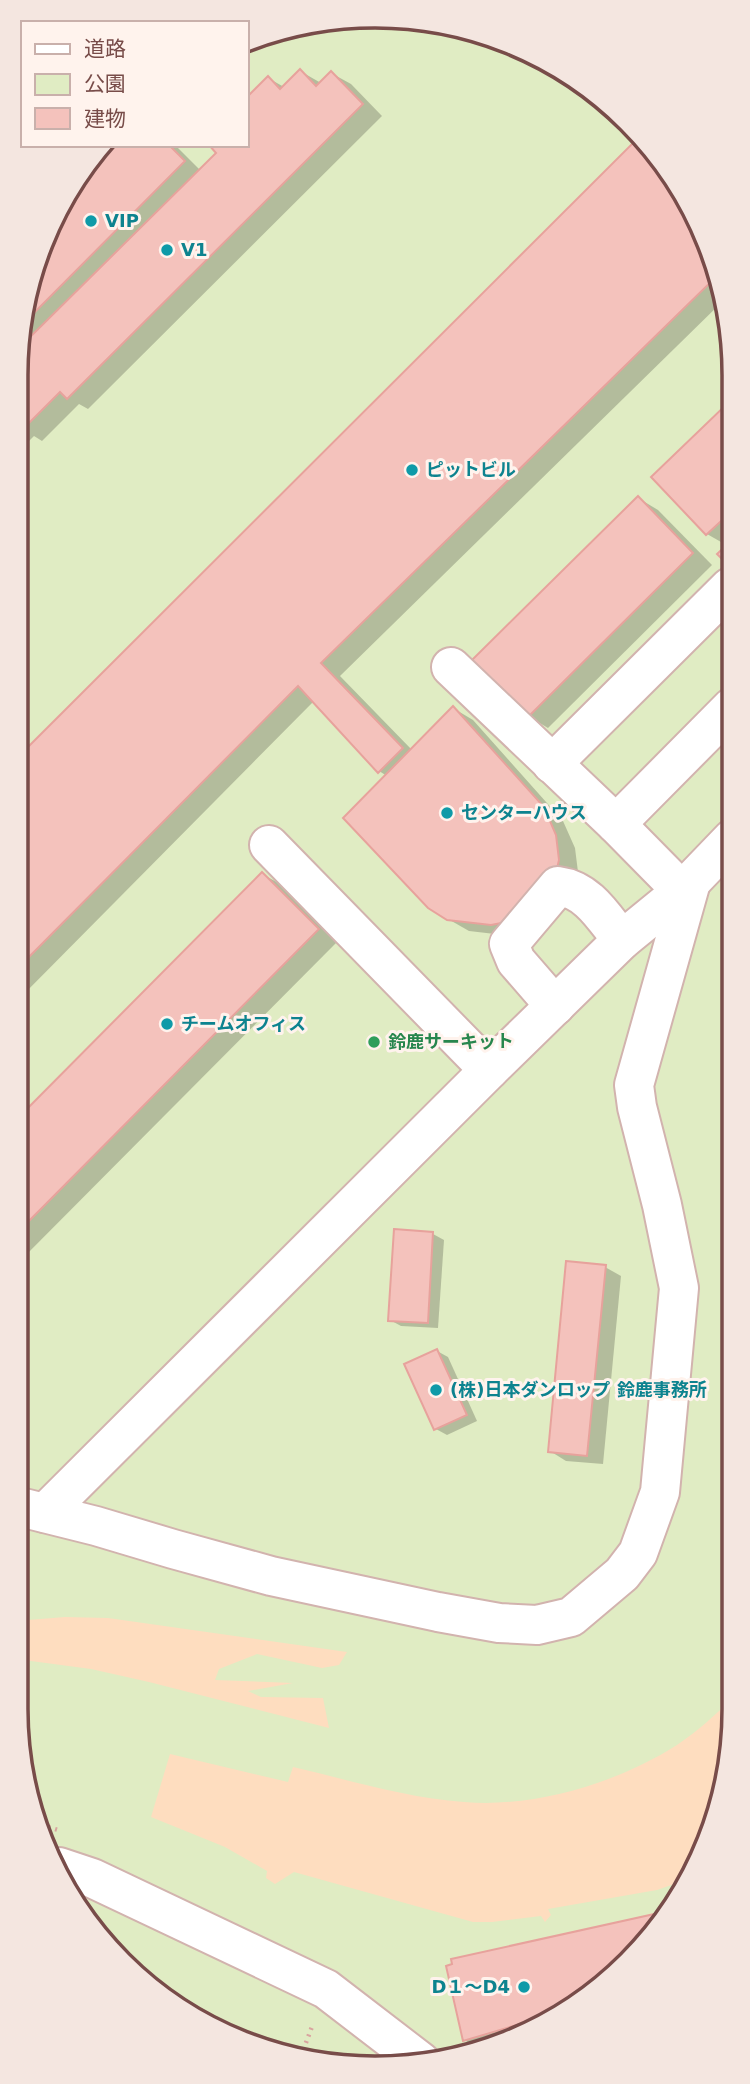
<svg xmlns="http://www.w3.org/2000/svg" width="750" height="2084" font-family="'DejaVu Sans','Noto Sans JP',sans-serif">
  <rect width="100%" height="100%" fill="#fdede6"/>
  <!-- green -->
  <path fill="#e0ecc3" d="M329,19L468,28L574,76L645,138L707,237L731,328L734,1709L722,1802L660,1927L574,2008L445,2061L328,2065L196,2020L105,1946L35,1825L16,1709V375L28,282L90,156L103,145H247V46Z"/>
  <!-- sand -->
  <g fill="#feddbf">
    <path d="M733,1048V1239C724,1175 715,1112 733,1048Z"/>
    <path d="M65,1617L108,1618L347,1652L339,1665L322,1668L257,1654L219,1669L215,1680L293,1683L248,1691L261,1697L323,1698L329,1728L149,1682L91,1669L16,1659V1621Z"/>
    <path d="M734,1697L722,1802L683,1881L657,1890L548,1909L551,1915L545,1922L541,1916L492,1922H473L294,1872L275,1884L266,1878L267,1871L225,1847L151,1817L170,1754L288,1782L293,1767C349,1780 407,1798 464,1802C536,1808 617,1783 677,1745C698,1731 716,1714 734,1697Z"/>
  </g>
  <!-- shadow -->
  <g fill="#0003">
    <path d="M300,71L321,83L331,73L351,84L382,116L88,409L79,404L42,441L34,436L16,454V375L28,282L90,156L103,145H175L201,171L247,145V100L268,78L284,87Z"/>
    <path d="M643,136L707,237L724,300L340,676L412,750L453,708L473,720L563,821L575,848L578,872L512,936L469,931L448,919L387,776L379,771L314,701L16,1002V762Z"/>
    <path d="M731,402L732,567L728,546L707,534L653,477Z"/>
    <path d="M638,498L658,510L712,565L548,728L528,716Z"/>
    <path d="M262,874L282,885L338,941L16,1265V1122Z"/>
    <path d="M433,1234L444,1240L438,1328L401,1326L390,1320Z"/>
    <path d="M605,1267L621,1276L603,1464L566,1461L550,1451Z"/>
    <path d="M437,1351L448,1357L477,1421L447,1435L436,1429Z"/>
    <path d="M667,1913L660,1927L574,2008L478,2048L464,2040Z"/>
    <path d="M190,2015L268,2045L196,2020Z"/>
  </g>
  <!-- building -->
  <g fill="#f4c2bc" stroke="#e7a29c" stroke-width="2">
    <path d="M300,69L316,86L331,71L363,104L67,399L60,392L21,431L16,425V375L19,348L216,153L209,145H247V97L268,76L280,89Z"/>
    <path d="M641,135L707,237L717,276L321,663L403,748L378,773L298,686L16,970V759Z"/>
    <path d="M103,145H169L185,161L23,324L28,282L90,156Z"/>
    <path d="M731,400L732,511L706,535L651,477Z"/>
    <path d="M638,496L693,553L527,718L471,661Z"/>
    <path d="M732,540V569L717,554Z"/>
    <path d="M453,706L544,807L556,835L559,860L555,877L512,921L491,925L447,920L428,908L343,818Z"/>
    <path d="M262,872L319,929L16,1234V1120Z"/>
    <path d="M394,1229L433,1232L428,1323L388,1321Z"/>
    <path d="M566,1261L606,1265L587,1456L548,1452Z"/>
    <path d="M437,1349L467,1415L434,1430L404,1364Z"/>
    <path d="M668,1911L660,1927L574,2008L463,2041L446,1966L452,1964L451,1959Z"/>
    <path d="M186,2012L274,2045L196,2020Z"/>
  </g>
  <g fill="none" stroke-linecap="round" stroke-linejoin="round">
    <!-- minor casing -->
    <g stroke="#d2b3ae" stroke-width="42">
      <g id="minor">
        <path d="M451,667L616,824L682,891"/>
        <path d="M552,764L730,587L732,589"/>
        <path d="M616,824L732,707"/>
        <path d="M269,845L489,1070"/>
        <path d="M555,1006L516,961L509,944L558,886C589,890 604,918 622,940"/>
        <path d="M16,1506L96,1526L173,1549L271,1576L438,1612L499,1623L537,1625L571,1617L622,1574L638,1553L660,1492L679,1288L662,1205L637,1107L634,1085L691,882"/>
        <path d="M45,1513L489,1070L622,940L682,891L732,839"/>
        <path d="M59,1867L92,1878L326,1989L421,2062"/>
      </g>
    </g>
    <!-- path -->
    <g stroke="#d9a49f" stroke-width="4.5" stroke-dasharray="2 5" stroke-linecap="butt">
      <path d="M35,1823L58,1830"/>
      <path d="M555,2013V2016"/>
      <path d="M301,2056L313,2024"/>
    </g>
    <!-- minor -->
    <use href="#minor" stroke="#fff" stroke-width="38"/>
  </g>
  <!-- markers -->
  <g fill="#0f9aa8" stroke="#fff3ed" stroke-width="2.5">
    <circle cx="91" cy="221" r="7"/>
    <circle cx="167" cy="250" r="7"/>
    <circle cx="412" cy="470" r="7"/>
    <circle cx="447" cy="813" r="7"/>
    <circle cx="167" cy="1024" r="7"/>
    <circle cx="436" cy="1390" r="7"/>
    <circle cx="524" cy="1987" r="7"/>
  </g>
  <circle fill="#2e9e5b" stroke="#fff3ed" stroke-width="2.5" cx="374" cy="1042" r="7"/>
  <g text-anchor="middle" stroke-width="6" stroke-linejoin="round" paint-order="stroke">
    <!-- culture labels -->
    <g font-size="18" font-weight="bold" fill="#0d838f" stroke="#fff3ed" text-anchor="start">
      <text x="105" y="227">VIP</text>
      <text x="181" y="256">V1</text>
      <text x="426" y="476">ピットビル</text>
      <text x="461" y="819">センターハウス</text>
      <text x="181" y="1030">チームオフィス</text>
      <text x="450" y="1396">(株)日本ダンロップ 鈴鹿事務所</text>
      <text x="510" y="1993" text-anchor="end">D１～D4</text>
    </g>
    <!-- leisure labels -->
    <g font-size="18" font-weight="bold" fill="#27864d" stroke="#fff3ed" text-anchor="start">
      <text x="388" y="1048">鈴鹿サーキット</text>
    </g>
  </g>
  <!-- crop -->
  <path d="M0 0H750V2084H0ZM375 28H375A347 347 0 0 1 722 375V1709A347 347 0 0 1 375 2056H375A347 347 0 0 1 28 1709V375A347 347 0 0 1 375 28Z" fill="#f4e6e0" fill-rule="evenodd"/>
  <path fill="none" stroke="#784c49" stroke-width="3.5" d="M375 28H375A347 347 0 0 1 722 375V1709A347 347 0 0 1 375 2056H375A347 347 0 0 1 28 1709V375A347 347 0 0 1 375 28Z"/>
  <!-- legend -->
  <rect x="21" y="21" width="228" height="126" fill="#fff3ed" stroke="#c9b0ab" stroke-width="2"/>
  <rect x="35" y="44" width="35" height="10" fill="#ffffff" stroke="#c9b0ab" stroke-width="2"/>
  <text x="84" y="56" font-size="21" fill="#784c49">道路</text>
  <rect x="35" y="74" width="35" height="21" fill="#e0ecc3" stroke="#c9b0ab" stroke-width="2"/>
  <text x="84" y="91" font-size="21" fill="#784c49">公園</text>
  <rect x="35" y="108" width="35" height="21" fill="#f4c2bc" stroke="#c9b0ab" stroke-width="2"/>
  <text x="84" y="126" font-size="21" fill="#784c49">建物</text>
</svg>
